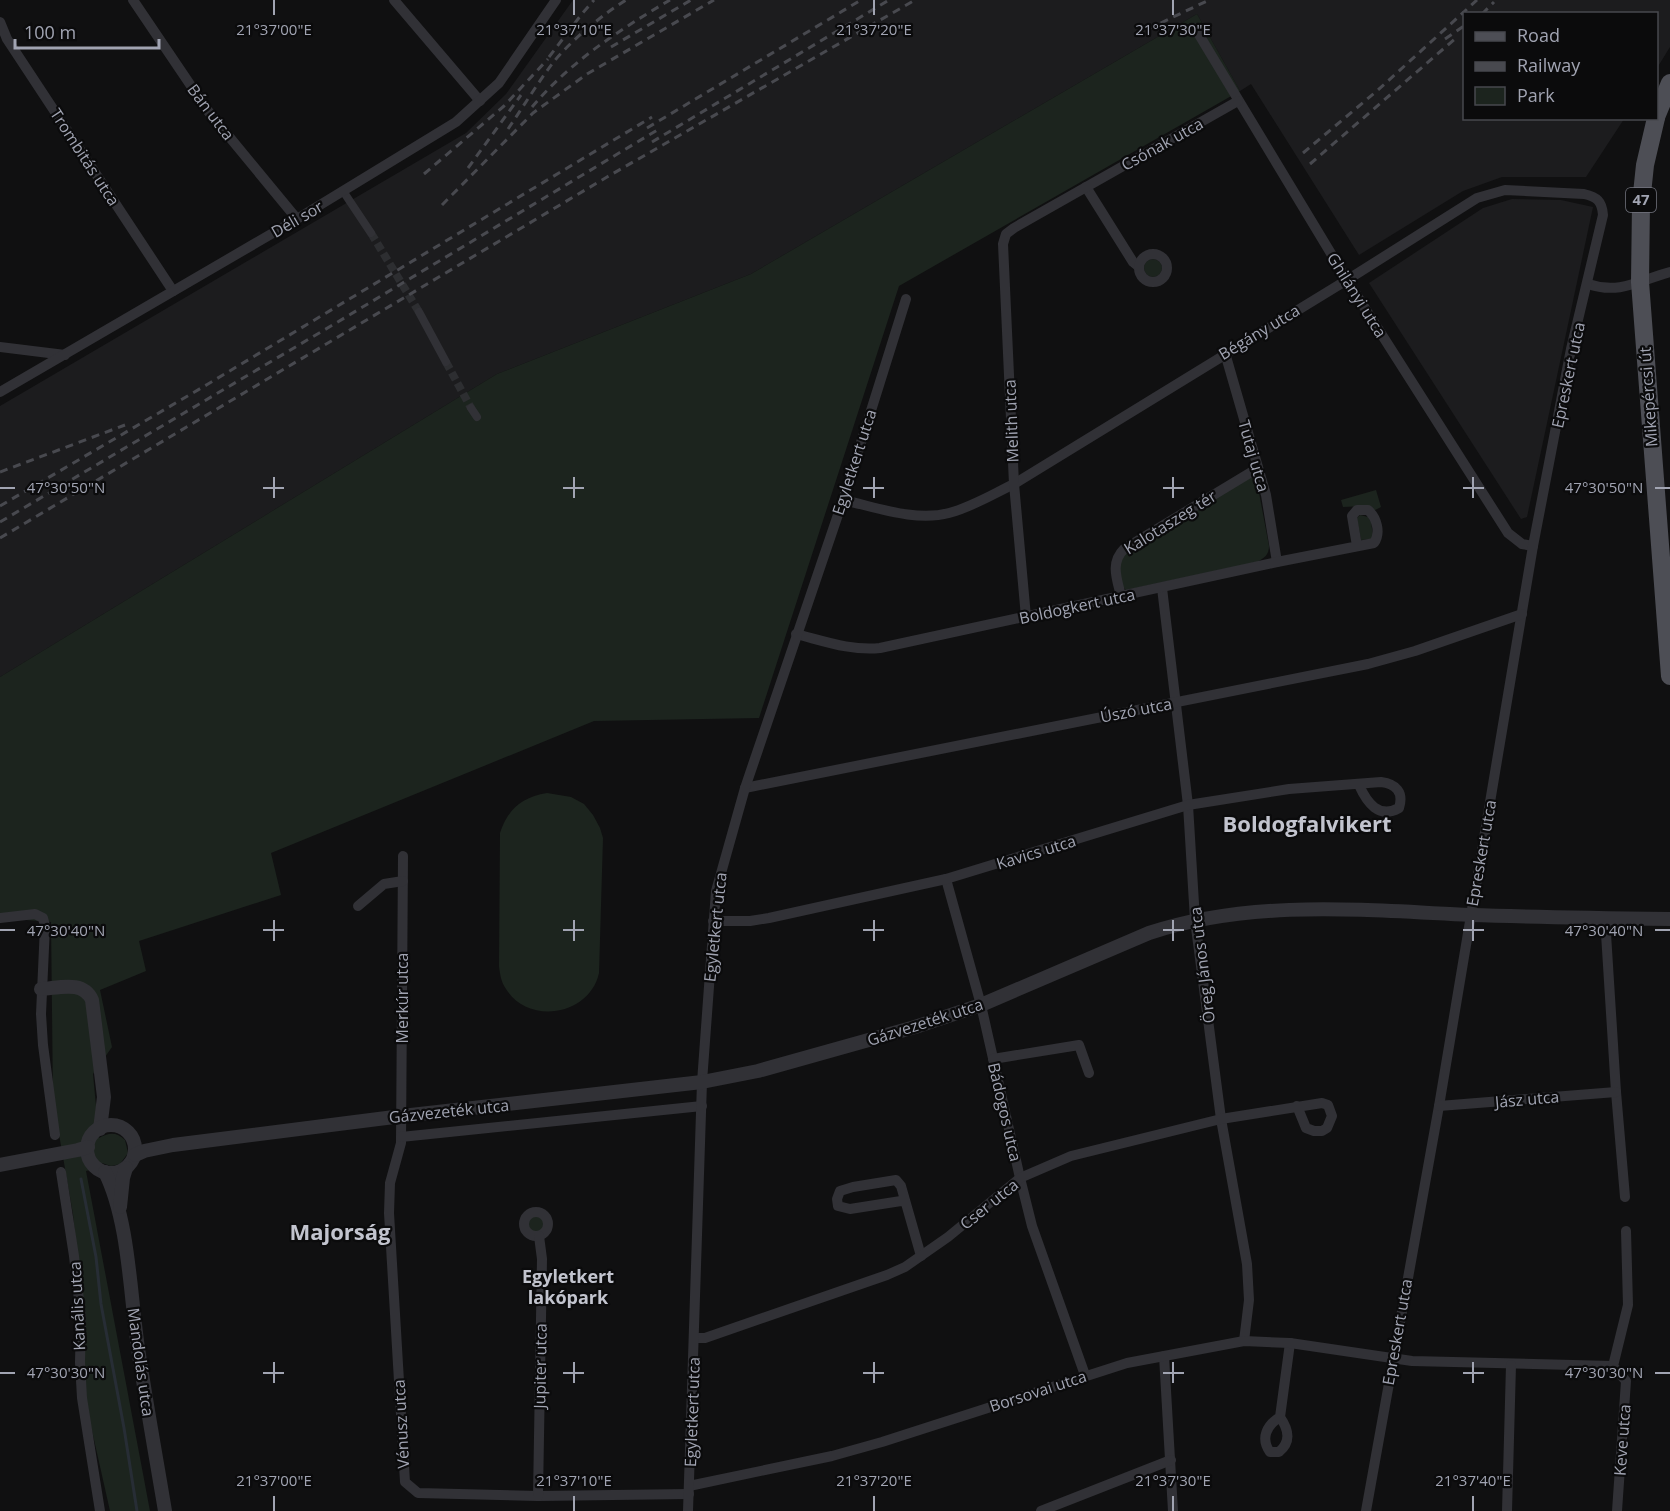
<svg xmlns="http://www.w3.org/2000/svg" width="1670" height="1511" font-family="'Open Sans',sans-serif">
  <rect width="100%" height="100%" fill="#101011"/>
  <!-- built -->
  <g fill="#1c1c1e">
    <path d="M573,0H1670V47L1657,68L1656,14H1464V118L1624,119L1586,177H1502L1463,191L1359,255L1251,84L1240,91L1197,14L751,274L497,374L0,677V406L466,133L506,94Z"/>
    <path d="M1512,199L1561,200L1593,207L1527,517L1521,519L1369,283L1483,208Z"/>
  </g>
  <!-- green -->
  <g fill="#1c241e">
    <path d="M1197,14L1240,91L899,286L759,718L594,721L271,853L281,895L139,941L146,971L100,990L112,1047L93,1074L99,1138C108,1133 116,1131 125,1140L128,1153L120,1164L111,1166L102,1163V1167L86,1171L150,1511H110L84,1395L85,1337L73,1214L53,1100L51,922L0,918V677L497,374L751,274Z"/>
    <circle cx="1153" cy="268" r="9"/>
    <path d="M1251,475L1257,482L1269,546C1269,555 1264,558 1257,562L1126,590L1123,587L1117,569L1126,552Z"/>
    <path d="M1376,490L1381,507L1373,511L1364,506L1343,507L1341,500Z"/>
    <path d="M1360,515L1368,517L1371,522L1373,535L1371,539L1361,540L1357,518Z"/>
    <path d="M547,793L571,797L584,804L593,815L600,828L603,838L599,973C590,1015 529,1026 506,989C501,982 500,974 499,966L500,833C508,809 522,797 547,793Z"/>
    <circle cx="536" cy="1224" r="8"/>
  </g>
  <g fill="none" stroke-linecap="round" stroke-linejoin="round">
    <!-- stream -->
    <path stroke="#272d35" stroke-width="3" d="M81,1179L96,1257L101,1304L124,1428L137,1511"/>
    <!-- pedestrian-tunnel -->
    <g stroke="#2d2e31" stroke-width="8" stroke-dasharray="8 4" stroke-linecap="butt">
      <path d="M371,233L419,312"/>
      <path d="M446,362L471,408"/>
    </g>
    <!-- pedestrian -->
    <g stroke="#313136" stroke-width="8">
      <path d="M343,191L371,233"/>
      <path d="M419,312L446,362"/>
      <path d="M471,408L477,417"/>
    </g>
    <!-- minor -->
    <g stroke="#313136" stroke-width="10">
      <path d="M133,0L208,111L297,219"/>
      <path d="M394,0L480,101"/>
      <path d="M0,22L7,39L173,291"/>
      <path d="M1195,28L1347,280L1508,533L1522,544L1533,546"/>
      <path d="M1086,187L1133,262L1139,267"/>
      <circle cx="1153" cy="268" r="14"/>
      <path d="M1588,284C1620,295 1640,280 1670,272"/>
      <path d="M0,347L65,355"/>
      <path d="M1225,353L1266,495L1277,562"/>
      <path d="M0,392L297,219L456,122L499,83L556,0"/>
      <path d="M843,500C876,507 915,522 949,513C972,507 993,494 1014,484L1347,280L1477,198L1505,190L1584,194C1597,197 1602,201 1603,215L1571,349L1533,546L1439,1106L1366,1511"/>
      <path d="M1162,588L1188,805L1195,920L1221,1119L1247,1264L1249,1300L1244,1341"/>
      <path d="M1121,596C1117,579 1110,563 1124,549L1258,468"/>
      <path d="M1026,617L1014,484L1003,244L1006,234L1014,228L1238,101"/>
      <path d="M796,634C824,641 851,651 880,648L1277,562L1374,543C1381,533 1377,518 1368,510H1357L1352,516L1357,546"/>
      <path d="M745,788L1368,664L1415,651L1522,614"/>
      <path d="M403,856L401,1143L390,1183L389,1213L405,1482L418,1493L538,1496L689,1494"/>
      <path d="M946,879L981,1005L1020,1178L1032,1226L1085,1375"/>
      <path d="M358,906L384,884L403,881"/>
      <path d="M0,918L35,914L43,918L45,926L41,1014L43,1045L55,1135"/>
      <path d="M1605,918L1616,1092L1625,1197"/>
      <path d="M713,921H750L769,918L946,879L1188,805L1289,789L1381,782C1396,784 1404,792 1399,808C1379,819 1367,803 1359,785"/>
      <path d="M993,1059L1079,1045L1089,1073"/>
      <path d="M1439,1106L1616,1092"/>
      <path d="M401,1137L702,1106"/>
      <path d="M61,1172L74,1256L81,1318L80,1362L82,1398L100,1511"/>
      <path d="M901,1201L850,1209L838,1206L837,1199L840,1191L853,1187L896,1180L901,1186L921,1256"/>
      <circle cx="536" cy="1224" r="12"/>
      <path d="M695,1338H705L887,1275L905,1267L948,1237L1020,1178L1071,1156L1221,1119L1322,1103L1328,1105L1332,1116L1327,1128L1322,1131H1314L1306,1128L1297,1106"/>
      <path d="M1164,1356L1173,1511"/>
      <path d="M1280,1417C1267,1425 1260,1438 1270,1452H1279C1291,1442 1289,1430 1280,1417L1290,1343"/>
      <path d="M689,1486L832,1456L882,1442L1127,1363L1244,1341L1290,1343L1412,1361L1613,1366"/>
      <path d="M538,1496L542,1259L539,1236"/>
      <path d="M688,1511L702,1082L716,891L745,788L843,500L906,299"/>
      <path d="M1041,1511L1171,1460"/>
      <path d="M1507,1511L1511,1365"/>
      <path d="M1617,1511L1626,1381L1613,1366L1628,1305L1626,1231"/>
    </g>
    <!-- tertiary -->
    <g stroke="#313136" stroke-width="14">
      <path d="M41,989C59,988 83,980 92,1000L104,1097L100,1129"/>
      <circle cx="111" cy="1149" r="24"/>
      <path d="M135,1155L144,1151L173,1145L402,1116L702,1082L758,1071L915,1027L981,1005L1149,933C1252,899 1363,910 1470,915C1536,917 1603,918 1670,919"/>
      <path d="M0,1165L78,1150L88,1147"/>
      <path d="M105,1172C129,1220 130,1294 138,1348C146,1402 156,1457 165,1511"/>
      <path d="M120,1207L123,1178L126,1168"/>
    </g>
    <!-- primary -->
    <g stroke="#4d4e55" stroke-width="18">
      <path d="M1656,117L1670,83"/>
      <path d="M1656,118L1645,165L1641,203L1640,282L1670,676"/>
    </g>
    <!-- rail -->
    <g stroke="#48494f" stroke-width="3" stroke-dasharray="8 6" stroke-linecap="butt">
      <path d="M1482,14L1494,2"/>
      <path d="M1148,29L1209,0"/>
      <path d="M1445,39L1464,26"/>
      <path d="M611,47L691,0"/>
      <path d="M549,57L581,15L594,0"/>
      <path d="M532,107C570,62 619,30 670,0"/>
      <path d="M647,128L861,0"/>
      <path d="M508,129C523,107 537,84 552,64C568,43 603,14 626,0"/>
      <path d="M652,142L889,0"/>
      <path d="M1303,153L1378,90L1477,0"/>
      <path d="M1310,164L1456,38"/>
      <path d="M468,168L521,95"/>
      <path d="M424,174L504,106L548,59"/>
      <path d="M442,205L533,113L587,74L714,0"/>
      <path d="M0,472L125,425"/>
      <path d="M0,506L208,384L652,117"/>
      <path d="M0,522L336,323L659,129"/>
      <path d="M0,538L607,177L915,0"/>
    </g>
  </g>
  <!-- ticks -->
  <path fill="none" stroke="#a1a4b2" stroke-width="2" d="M274,0V15M574,0V15M874,0V15M1173,0V15M274,477V498M574,477V498M874,477V498M1173,477V498M1473,477V498M0,488H15M263,488H284M563,488H584M863,488H884M1163,488H1184M1463,488H1484M1655,488H1670M274,920V941M574,920V941M874,920V941M1173,920V941M1473,920V941M0,930H15M263,930H284M563,930H584M863,930H884M1163,930H1184M1463,930H1484M1655,930H1670M274,1362V1383M574,1362V1383M874,1362V1383M1173,1362V1383M1473,1362V1383M0,1373H15M263,1373H284M563,1373H584M863,1373H884M1163,1373H1184M1463,1373H1484M1655,1373H1670M274,1496V1511M574,1496V1511M874,1496V1511M1173,1496V1511M1473,1496V1511"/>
  <g text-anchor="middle" stroke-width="4.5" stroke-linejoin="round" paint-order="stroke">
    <!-- shield labels -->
    <rect fill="#0b0b0c" stroke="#747680" stroke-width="1.5" x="1626" y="188" width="30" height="24" rx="4.5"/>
    <g font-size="15" font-weight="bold" fill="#a1a4b2">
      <text x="1641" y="205">47</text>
    </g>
    <!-- street labels -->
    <g font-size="16" fill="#a1a4b2" stroke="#0b0b0c">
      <text transform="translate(211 112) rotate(53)" y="6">Bán utca</text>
      <text transform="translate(1162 144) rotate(-29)" y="6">Csónak utca</text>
      <text transform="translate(85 157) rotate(57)" y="6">Trombitás utca</text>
      <text transform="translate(297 219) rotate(-30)" y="6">Déli sor</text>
      <text transform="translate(1357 295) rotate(58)" y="6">Ghilányi utca</text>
      <text transform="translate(1259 332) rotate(-31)" y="6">Bégány utca</text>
      <text transform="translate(1568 375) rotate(-78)" y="6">Epreskert utca</text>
      <text transform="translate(1648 397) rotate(-94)" y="6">Mikepércsi út</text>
      <text transform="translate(1011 421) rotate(-92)" y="6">Melith utca</text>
      <text transform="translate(1254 456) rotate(74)" y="6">Tutaj utca</text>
      <text transform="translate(854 462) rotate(-72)" y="6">Egyletkert utca</text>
      <text transform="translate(1170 522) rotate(-32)" y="6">Kalotaszeg tér</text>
      <text transform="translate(1077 606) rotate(-12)" y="6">Boldogkert utca</text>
      <text transform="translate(1136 710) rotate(-11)" y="6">Úszó utca</text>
      <text transform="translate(1036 852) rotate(-17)" y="6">Kavics utca</text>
      <text transform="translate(1481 853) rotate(-80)" y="6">Epreskert utca</text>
      <text transform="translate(715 927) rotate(-84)" y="6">Egyletkert utca</text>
      <text transform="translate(1202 965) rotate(-97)" y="6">Öreg János utca</text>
      <text transform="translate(402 998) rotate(-90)" y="6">Merkúr utca</text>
      <text transform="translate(925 1022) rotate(-18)" y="6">Gázvezeték utca</text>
      <text transform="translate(1527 1099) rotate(-5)" y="6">Jász utca</text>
      <text transform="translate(449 1111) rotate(-6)" y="6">Gázvezeték utca</text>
      <text transform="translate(1005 1112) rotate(77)" y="6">Bádogos utca</text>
      <text transform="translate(989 1204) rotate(-39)" y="6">Cser utca</text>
      <text transform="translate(77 1306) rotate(-93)" y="6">Kanális utca</text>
      <text transform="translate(1397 1332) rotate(-80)" y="6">Epreskert utca</text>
      <text transform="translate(141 1362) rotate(82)" y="6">Mandolás utca</text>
      <text transform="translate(540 1366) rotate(-89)" y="6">Jupiter utca</text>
      <text transform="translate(1038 1391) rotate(-18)" y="6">Borsovai utca</text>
      <text transform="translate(692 1412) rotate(-88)" y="6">Egyletkert utca</text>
      <text transform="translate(401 1424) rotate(-93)" y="6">Vénusz utca</text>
      <text transform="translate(1622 1440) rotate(-86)" y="6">Keve utca</text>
    </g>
    <!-- neighbourhood labels -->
    <g font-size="18" font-weight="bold" fill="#c2c4ce" stroke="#0b0b0c">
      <text x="568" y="1283">Egyletkert<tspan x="568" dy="21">lakópark</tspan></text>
    </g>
    <!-- district labels -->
    <g font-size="22" font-weight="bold" fill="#c2c4ce" stroke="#0b0b0c">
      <text x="1307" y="832">Boldogfalvikert</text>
      <text x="340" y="1240">Majorság</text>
    </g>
  </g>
  <g font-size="15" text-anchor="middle" fill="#a1a4b2" stroke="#0b0b0c" stroke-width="4.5" stroke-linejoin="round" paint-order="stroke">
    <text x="274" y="35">21°37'00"E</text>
    <text x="574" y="35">21°37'10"E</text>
    <text x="874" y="35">21°37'20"E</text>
    <text x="1173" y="35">21°37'30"E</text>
    <text x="66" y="493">47°30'50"N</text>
    <text x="1604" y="493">47°30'50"N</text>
    <text x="66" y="936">47°30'40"N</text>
    <text x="1604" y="936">47°30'40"N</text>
    <text x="66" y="1378">47°30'30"N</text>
    <text x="1604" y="1378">47°30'30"N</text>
    <text x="274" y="1486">21°37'00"E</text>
    <text x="574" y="1486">21°37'10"E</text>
    <text x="874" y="1486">21°37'20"E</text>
    <text x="1173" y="1486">21°37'30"E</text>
    <text x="1473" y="1486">21°37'40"E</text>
  </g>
  <!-- legend -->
  <rect x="1463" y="12" width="195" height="108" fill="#0b0b0c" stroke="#47484e" stroke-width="1.5"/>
  <rect x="1475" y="32" width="30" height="9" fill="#4d4e55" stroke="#47484e" stroke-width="1.5"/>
  <text x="1517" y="42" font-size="18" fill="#a1a4b2">Road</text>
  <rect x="1475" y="62" width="30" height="9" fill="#48494f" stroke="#47484e" stroke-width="1.5"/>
  <text x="1517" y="72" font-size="18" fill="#a1a4b2">Railway</text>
  <rect x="1475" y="87" width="30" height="18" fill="#1c241e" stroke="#47484e" stroke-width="1.5"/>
  <text x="1517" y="102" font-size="18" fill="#a1a4b2">Park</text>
  <!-- scale -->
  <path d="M15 39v9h144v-9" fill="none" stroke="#a1a4b2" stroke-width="3"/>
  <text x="24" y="39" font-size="18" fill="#a1a4b2" stroke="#0b0b0c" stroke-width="4.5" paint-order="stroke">100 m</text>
</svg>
